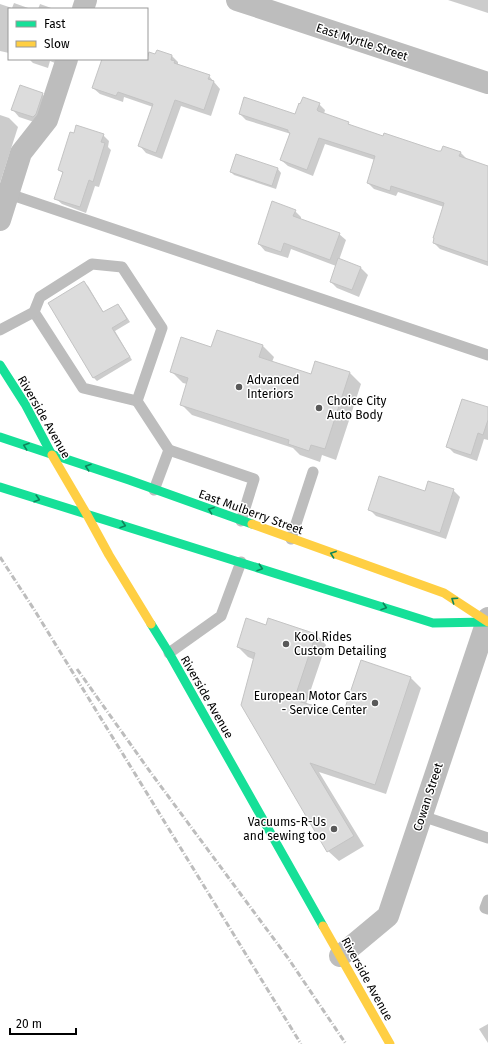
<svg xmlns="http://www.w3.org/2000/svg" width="488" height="1044" font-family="'Fira Sans',sans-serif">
  <rect width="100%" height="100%" fill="#fff"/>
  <!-- shadow -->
  <g fill="#0003">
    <path d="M448,0H488V13Z"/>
    <path d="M14,3L31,9H9V53L0,51V4L12,8Z"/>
    <path d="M40,4L54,9H38Z"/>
    <path d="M157,51L172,56L178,62V65L209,76L220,89L211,116L181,106L162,159L146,153L140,146L153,107L124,97L123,102L100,94L93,88L103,59H147V55H156Z"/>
    <path d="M26,59H62L60,65L50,61L48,68L33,63L30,60Z"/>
    <path d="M42,94L49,101L40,124L19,117L13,110Z"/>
    <path d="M319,104L325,110L324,114L348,123L352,126L383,137L438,152H460L467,159L488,167V266L440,249L434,243L444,207L398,192L396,196L374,189L368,183L375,160L325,144L313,176L288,166L281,160L291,134L246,120L240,114L295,115Z"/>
    <path d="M0,115L9,118L18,127L0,183Z"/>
    <path d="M103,135L109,141L108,147L111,150L99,187L95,186L86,213L62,204L55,198L64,174L59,170Z"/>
    <path d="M236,155L278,169L281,173L276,189L234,175L231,172Z"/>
    <path d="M295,211L301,217V220L339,234L346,240L339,260L361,268L368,275L359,297L337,288L331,282L336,266L291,249L288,258L265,251L259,244Z"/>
    <path d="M84,283L88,286L104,313L118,305L121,308L130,322L115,331L132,360L97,381L94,378L49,304Z"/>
    <path d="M263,346L274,357L272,362L312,375L316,362L350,373L361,384L336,460L322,455L320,462L300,455L293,448L192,415L181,404L187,384L183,383L171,371L212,348Z"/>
    <path d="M488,408V440L484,439L477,461L454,453L447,446Z"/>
    <path d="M453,490L460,497L446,539L376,516L369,509L426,493Z"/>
    <path d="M266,626L316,634L326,645L306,704L344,715L411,678L421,688L386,794L319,772L364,846L339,861L328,851L255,660L248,657L238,647Z"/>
    <path d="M488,1024V1043L479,1029Z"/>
  </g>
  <!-- building -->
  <g fill="#dcdcdc" stroke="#c4c4c4">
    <path d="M157,50L172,55L171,60L175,61L174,63L210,75L208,79L214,81L204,110L175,100L156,153L138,146L153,104L118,92L116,96L92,88L102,59H147L149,52L155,54Z"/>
    <path d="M20,85L43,93L36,114L33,117L11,110Z"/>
    <path d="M244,97L295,114L299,103L300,104L303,97L320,103L317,110L318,111L349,122L348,124L383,136L384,133L438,151H441L443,146L461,152L459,156L488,166V262L433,243L434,238H433L444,203L391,186L390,191L367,183L375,156L319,138L307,170L280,160L290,133L288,132V130L239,114Z"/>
    <path d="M76,125L104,134L101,142L105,143L93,182L89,180L80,207L54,199L63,172L58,170L70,132L74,133Z"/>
    <path d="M236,154L278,168L272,186L230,172Z"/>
    <path d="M272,201L296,210L293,216L340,233L330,260L284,243L281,252L258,244Z"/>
    <path d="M338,258L361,267L352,290L330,282Z"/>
    <path d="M84,281L103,312L118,304L127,319L112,328L130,357L93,378L48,303Z"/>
    <path d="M217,330L263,345L259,357L311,374L315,361L350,372L325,449L311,445L309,451L288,444L289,440L180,405L188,378L170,372L181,337L211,347Z"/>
    <path d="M462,399L488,407V420L483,435L478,433L471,455L446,447Z"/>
    <path d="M379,476L425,491L428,481L454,489L440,533L368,510Z"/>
    <path d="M246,618L266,625L268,618L316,634L294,700L343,714L361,660L411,677L375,785L310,763L354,836L327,852L241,705L255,653L237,647Z"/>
  </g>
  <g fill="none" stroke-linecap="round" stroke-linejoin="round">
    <!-- lane -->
    <g stroke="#bdbdbd" stroke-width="11">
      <path d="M9,194L488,355"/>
      <path d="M34,312L83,388L137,401"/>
      <path d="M0,330L34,312L40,297L92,264L122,267L162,328L137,401L169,450L254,479L241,521"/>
      <path d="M154,490L169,450"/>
      <path d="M291,539L313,472"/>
      <path d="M169,653L221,616L241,562"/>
      <path d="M422,816L488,838"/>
      <path d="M488,900L485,908L488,909"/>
    </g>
    <!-- street -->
    <g stroke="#bdbdbd" stroke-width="22">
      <path d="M237,0L488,83"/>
      <path d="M83,9L86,0"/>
      <path d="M0,220L21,153L47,120L67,59"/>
      <path d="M340,956L388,916L488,618"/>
    </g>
    <!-- fast -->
    <g stroke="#16e098" stroke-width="9">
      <path d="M0,365L25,404L52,455"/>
      <path d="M0,437L129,480L252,524"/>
      <path d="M0,487L433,623L487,622"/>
      <path d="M151,624L169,653L323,926"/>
    </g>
    <!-- slow -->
    <g stroke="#ffcf43" stroke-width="9">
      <path d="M52,455L86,513L109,555L151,624"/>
      <path d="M252,524L444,593L488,622"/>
      <path d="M323,926L390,1044"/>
    </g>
    <!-- rail -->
    <g stroke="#bdbdbd" stroke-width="3" stroke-dasharray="6 2 1 2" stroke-linecap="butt">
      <path d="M0,557L35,611L301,1044"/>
      <path d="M77,669L151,773L288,958L346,1044"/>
    </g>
  </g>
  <!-- one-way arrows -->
  <defs><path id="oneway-chevron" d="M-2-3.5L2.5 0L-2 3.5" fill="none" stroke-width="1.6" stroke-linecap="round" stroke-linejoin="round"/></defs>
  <g stroke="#0d865b">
    <use href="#oneway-chevron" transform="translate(26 446) rotate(-161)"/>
    <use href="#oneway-chevron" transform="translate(88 467) rotate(-162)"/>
    <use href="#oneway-chevron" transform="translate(37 499) rotate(17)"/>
    <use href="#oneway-chevron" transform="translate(211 510) rotate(-160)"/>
    <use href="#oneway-chevron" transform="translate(123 525) rotate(17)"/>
    <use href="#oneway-chevron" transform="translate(333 554) rotate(-160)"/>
    <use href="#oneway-chevron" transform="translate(260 568) rotate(18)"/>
    <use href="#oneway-chevron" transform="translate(454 600) rotate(-146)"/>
    <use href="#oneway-chevron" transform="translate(384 607) rotate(18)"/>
  </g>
  <!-- markers -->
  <g fill="#595959" stroke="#fff" stroke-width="1.5">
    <circle cx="239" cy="387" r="4"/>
    <circle cx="319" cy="408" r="4"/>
    <circle cx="286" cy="644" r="4"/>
    <circle cx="375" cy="703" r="4"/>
    <circle cx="334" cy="829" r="4"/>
  </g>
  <g text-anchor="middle" stroke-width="3" stroke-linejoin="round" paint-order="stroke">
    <!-- street labels -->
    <g font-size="12" fill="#000" stroke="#fff">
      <text transform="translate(362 42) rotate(18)" y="4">East Myrtle Street</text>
      <text transform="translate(44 417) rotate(60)" y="4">Riverside Avenue</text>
      <text transform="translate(251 512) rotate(20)" y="4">East Mulberry Street</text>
      <text transform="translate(207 697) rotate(60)" y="4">Riverside Avenue</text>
      <text transform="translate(428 797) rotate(-72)" y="4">Cowan Street</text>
      <text transform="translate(367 979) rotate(61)" y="4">Riverside Avenue</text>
    </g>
    <!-- poi labels -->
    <g font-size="12" fill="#000" stroke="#fff" text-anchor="start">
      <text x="247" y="384">Advanced<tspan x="247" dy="14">Interiors</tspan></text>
      <text x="327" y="405">Choice City<tspan x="327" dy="14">Auto Body</tspan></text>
      <text x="294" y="641">Kool Rides<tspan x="294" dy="14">Custom Detailing</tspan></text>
      <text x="367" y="700" text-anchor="end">European Motor Cars<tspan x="367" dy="14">- Service Center</tspan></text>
      <text x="326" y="826" text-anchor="end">Vacuums-R-Us<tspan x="326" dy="14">and sewing too</tspan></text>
    </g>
  </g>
  <!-- legend -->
  <rect x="8" y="8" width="140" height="52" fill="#ffffff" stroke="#999999"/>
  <rect x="16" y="21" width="20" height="6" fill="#16e098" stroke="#999999"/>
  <text x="44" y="28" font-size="12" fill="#000000">Fast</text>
  <rect x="16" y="41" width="20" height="6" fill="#ffcf43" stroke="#999999"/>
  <text x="44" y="48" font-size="12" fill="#000000">Slow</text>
  <!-- scale -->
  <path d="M10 1028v6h66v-6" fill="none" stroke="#000000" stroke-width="2"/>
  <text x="16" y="1028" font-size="12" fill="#000000" stroke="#ffffff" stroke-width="3" paint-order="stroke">20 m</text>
</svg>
